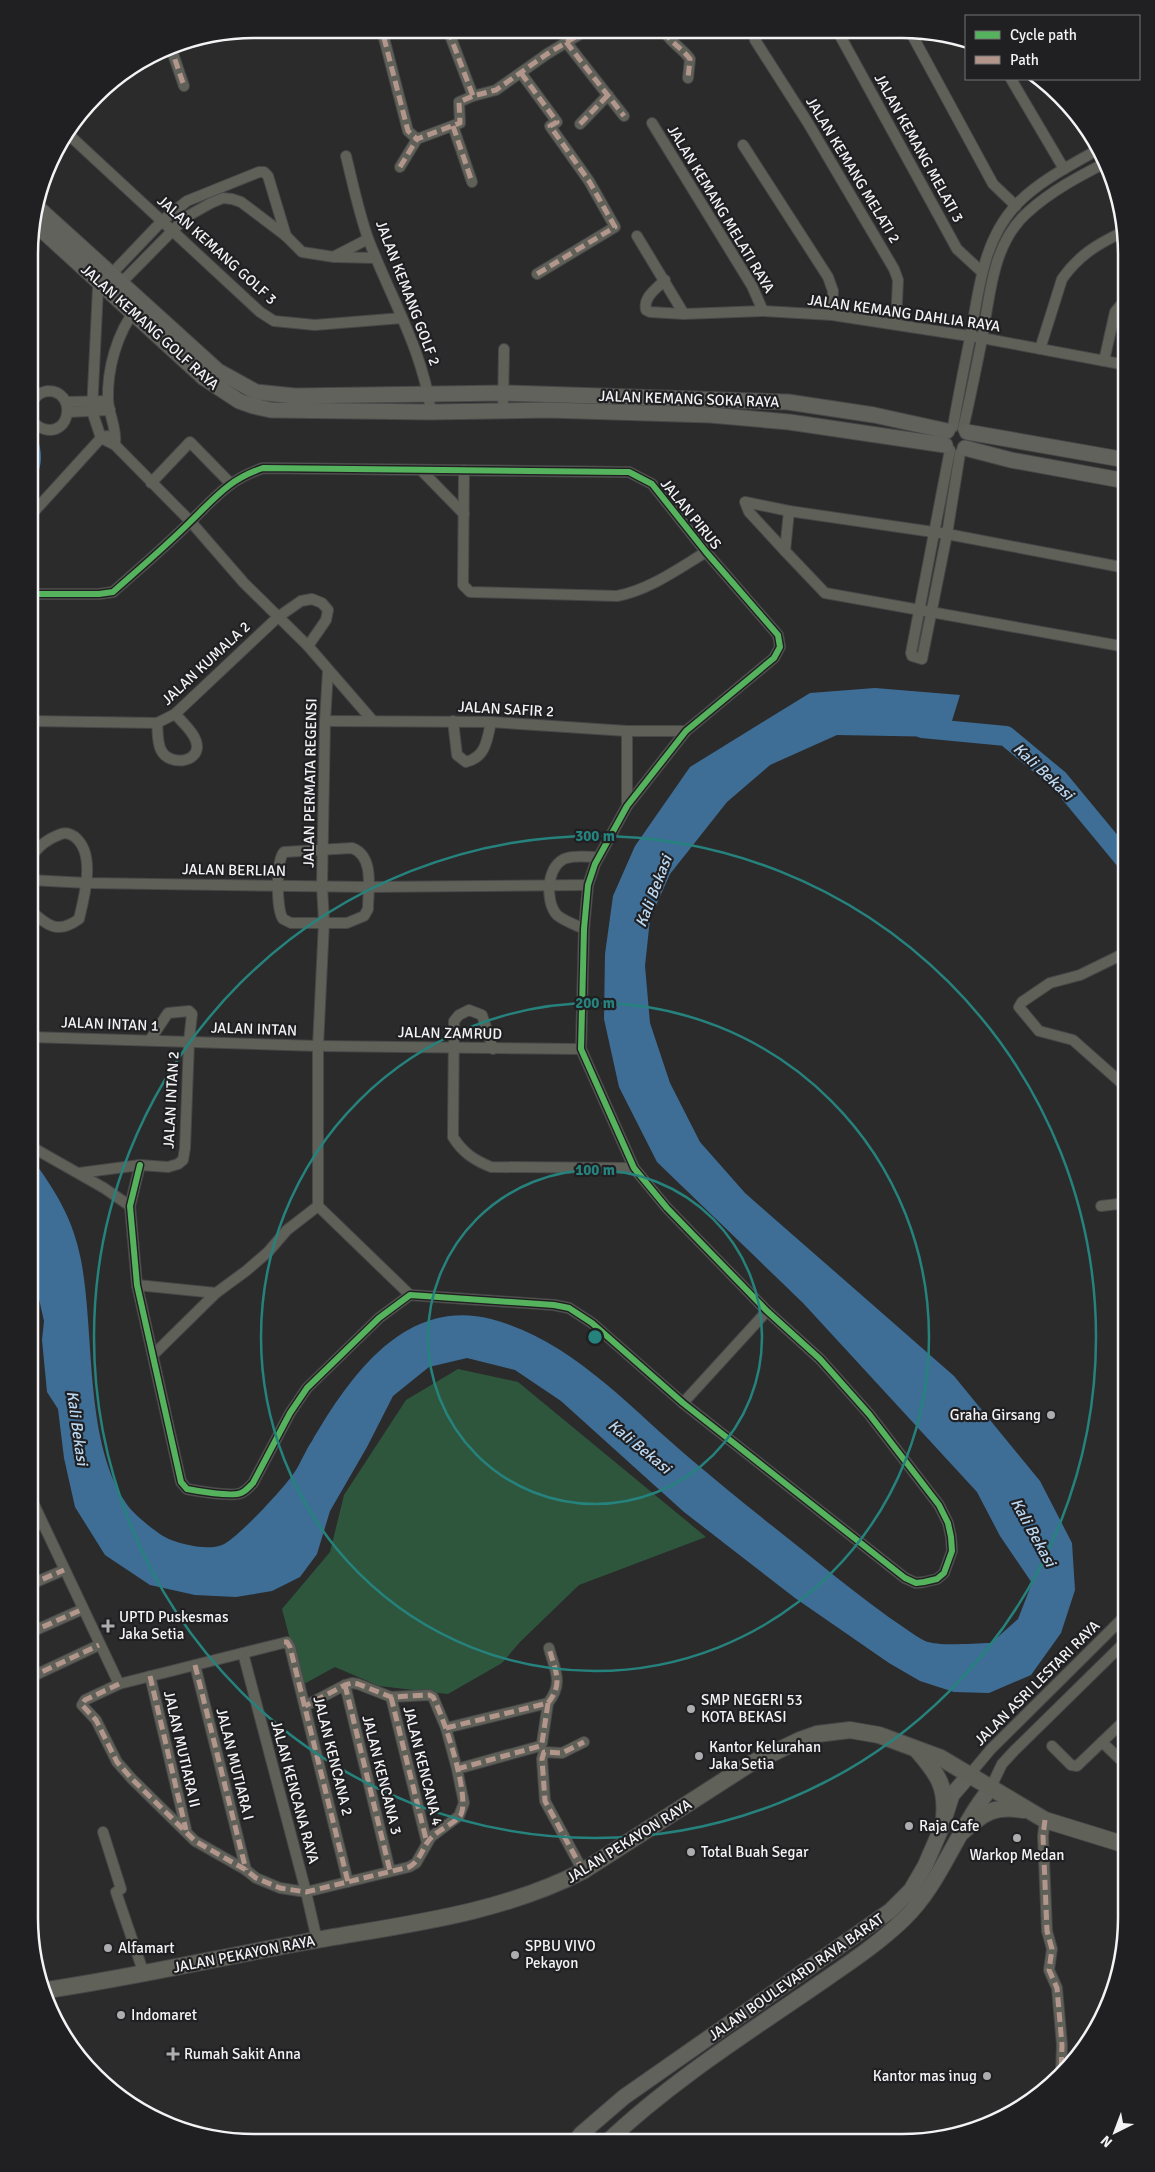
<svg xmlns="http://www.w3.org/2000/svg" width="1155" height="2172" font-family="Signika,sans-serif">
  <rect width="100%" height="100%" fill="#2b2b2c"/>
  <!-- green -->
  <path fill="#2e563d" d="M458,1369L518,1382L706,1537L579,1585L520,1642L502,1663L448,1694L379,1686L335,1667L302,1685L282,1609L330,1552L344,1495L406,1400Z"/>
  <!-- water -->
  <g fill="#3e6e96">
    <path d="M30,420C40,444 49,462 30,485Z"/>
    <path d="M875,688L960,695L947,737L837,735L770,765L727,802L670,874L650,919L645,966L650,1023L670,1083L700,1142L745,1193L954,1376L1040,1481L1072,1543L1075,1590L1061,1633L1031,1675L989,1693L954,1692L920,1681L889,1663L795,1598L684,1512L561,1401L515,1370L467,1358L429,1367L393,1396L367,1447L330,1511L317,1554L300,1577L272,1591L236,1597L195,1595L150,1585L105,1555L75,1507L64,1458L58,1409L47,1392L42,1340L44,1321L29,1255L30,1156C55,1190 73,1218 81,1260C95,1333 84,1441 126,1503C132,1513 154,1531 165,1537C177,1544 208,1551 222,1545C237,1539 284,1488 294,1473C301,1463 305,1451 312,1441C350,1376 405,1297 491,1319C572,1340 631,1409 693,1461C740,1501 788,1538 836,1577C859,1595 882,1613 906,1629C912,1633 919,1638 925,1641C941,1647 973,1643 991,1643L1018,1619L1032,1583L1000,1536L977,1492L803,1303L657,1162L619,1087L604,1019L605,954L613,896L635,846L690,767L810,693Z"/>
  </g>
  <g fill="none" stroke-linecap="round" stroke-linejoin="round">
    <!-- river -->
    <path stroke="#3e6e96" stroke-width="20" d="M922,728L1006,736L1059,780L1126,861"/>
    <!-- street casing -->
    <g stroke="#474748" stroke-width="12">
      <g id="street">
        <path d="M397,30L387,34L384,38L408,131L417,139L460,123L459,102L473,96L496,90L547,54L585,31"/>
        <path d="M448,30L473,96"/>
        <path d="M664,31C671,43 682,48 690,59L688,78"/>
        <path d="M838,32L957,249L982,272"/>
        <path d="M911,33L993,184L1016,206"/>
        <path d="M755,40L808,123L894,269L898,280L896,324"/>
        <path d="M566,42L624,116"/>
        <path d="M170,45L184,86"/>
        <path d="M521,73L557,122L550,126L589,181L615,227L537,274"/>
        <path d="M1011,79L1064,169"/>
        <path d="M652,123L752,286L763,311"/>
        <path d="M580,124L608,95"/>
        <path d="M453,126L472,182"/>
        <path d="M68,134L260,312L274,321L315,325L402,318"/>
        <path d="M743,145L828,277L833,291L832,315"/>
        <path d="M346,156C353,184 359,214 369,241C391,298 423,351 431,412"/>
        <path d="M400,167L417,139"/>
        <path d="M286,236L268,176L264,172H259L187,201L162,221L98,288L92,411L101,438L115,445L191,522L244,583L308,646L373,721"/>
        <path d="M637,236L684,314"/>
        <path d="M335,256L368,239"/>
        <path d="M665,280C656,289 643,297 646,310L650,312L684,314L763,311L832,315L982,338L1126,365"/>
        <path d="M118,286L186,217L211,203L223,198L232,199L241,202L286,236L302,252L334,257L376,258"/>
        <path d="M1040,349L1062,279C1078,256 1097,244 1123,232"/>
        <path d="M1104,361L1115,312L1126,299"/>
        <path d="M66,402L108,401"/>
        <path d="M503,410L504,349"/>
        <path d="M68,412L110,410"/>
        <path d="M30,416C33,423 37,427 44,429C71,437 77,391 48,391C39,392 34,397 30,405"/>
        <path d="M953,427C958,397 964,368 970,338C979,291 982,241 1017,204C1039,181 1071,165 1099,149"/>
        <path d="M963,429C970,399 976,369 982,339C990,296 992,243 1028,212C1051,191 1078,177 1105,163"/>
        <path d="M115,445C117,427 109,416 108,400C107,369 117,333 136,309"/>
        <path d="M950,450L911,653L912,656L922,659L947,534L960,453"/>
        <path d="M421,470L464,514"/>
        <path d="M464,470L463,585L470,592L617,596C649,590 678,569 706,552"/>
        <path d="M151,483L190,442L231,484"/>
        <path d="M30,516L101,438L107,436"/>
        <path d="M785,551L749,512L745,502L789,511"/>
        <path d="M30,594H99L113,592C139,569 166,546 190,522C216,497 228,480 263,468L623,472H629L652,484L706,552L778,635L780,647L774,658L686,731L627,806L595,864L588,885L584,929L581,1049L634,1168L667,1208L767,1311L820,1359L869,1414L939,1505L948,1523L951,1537L952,1551L944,1573L937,1579L924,1582L916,1583L905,1578L683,1403L592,1323L569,1308L554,1305L410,1295L379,1318L307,1388L290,1413L253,1483C250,1486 246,1491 241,1493C231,1497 197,1491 187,1489L181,1482L137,1285L130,1206L140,1165"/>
        <path d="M1126,647L825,593L785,551L789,511L947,534L1126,568"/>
        <path d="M30,721L157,723L175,714L278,617L301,601L312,599L322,603L328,610L326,620L308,646"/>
        <path d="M325,721L491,722L627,731H686"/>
        <path d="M453,721L457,755L466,762C486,757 487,740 491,722"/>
        <path d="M157,723C158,732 157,742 161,750C169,767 203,763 196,741C193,731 182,722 175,714"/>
        <path d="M627,806V731"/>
        <path d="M352,848C375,856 368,890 368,909L364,916L347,923H291L283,919C276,909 276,860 284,852Z"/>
        <path d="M30,880L87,883L368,887L588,885"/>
        <path d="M30,910C47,925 57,935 79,919C84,898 95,858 78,840C74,835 67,832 61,834C47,839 39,846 30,858"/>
        <path d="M584,929C576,925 564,921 557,915C544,901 547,863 567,858C576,855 589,857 598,857"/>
        <path d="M1119,956L1080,975L1050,983L1022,1002L1019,1007L1039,1031L1073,1040L1126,1087"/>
        <path d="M30,1037L318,1046L581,1049"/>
        <path d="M493,1049L482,1015L469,1010L459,1015L454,1021L453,1137C463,1153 474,1160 491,1167L634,1168"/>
        <path d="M30,1146L104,1188L130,1206"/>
        <path d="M79,1173L140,1165L168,1167L178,1164L183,1160L185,1148L189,1041L192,1014L189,1011L168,1013L150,1040"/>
        <path d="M318,1206V1046L324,922L322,886L325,721L328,671"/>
        <path d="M318,1206L410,1295"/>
        <path d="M1101,1206L1126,1203"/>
        <path d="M137,1285L216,1293"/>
        <path d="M154,1354L216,1293L246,1271L268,1252L287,1230L318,1206"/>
        <path d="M683,1403L767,1311"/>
        <path d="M29,1494L119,1684"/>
        <path d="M29,1529L42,1523"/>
        <path d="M29,1585L64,1570"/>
        <path d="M29,1633L83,1609"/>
        <path d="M243,1653L306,1892L317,1940"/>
        <path d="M195,1665L246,1870"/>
        <path d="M150,1676L186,1829"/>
        <path d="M29,1678L99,1645"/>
        <path d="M345,1685L390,1871"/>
        <path d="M391,1697L427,1843"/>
        <path d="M305,1706L345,1685L352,1683L358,1684L391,1697L429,1695L433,1697L446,1728L457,1769L464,1803L459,1816L431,1837L416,1863L409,1867L306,1892L280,1888L256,1878L246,1870L195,1841L132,1779L117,1762L96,1720L82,1705L85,1700L119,1684L287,1642L290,1647L348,1882"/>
        <path d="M446,1728L548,1703C564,1683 555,1671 549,1648"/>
        <path d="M1102,1742L1126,1765"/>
        <path d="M1052,1746L1071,1765L1077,1766L1126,1719"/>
        <path d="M457,1769L540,1746L542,1743L548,1703"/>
        <path d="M970,1774L991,1749L1126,1615"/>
        <path d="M991,1787L1002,1764L1014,1751L1126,1641"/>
        <path d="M1045,1820L1043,1836L1047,1931L1052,1949L1049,1970L1057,1988L1062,2045L1061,2074"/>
        <path d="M103,1832L121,1889L116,1892L144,1974"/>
        <path d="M583,1871L545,1801L542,1759L544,1752L562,1753L584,1742"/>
      </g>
    </g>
    <!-- secondary casing -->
    <g stroke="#474748" stroke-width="17">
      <g id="secondary">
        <path d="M36,206L218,371L256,392L295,396L504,393L788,402L874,415L947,431"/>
        <path d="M32,221L204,378L239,401L253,406L271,410L431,412L548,410L710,415L789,422L945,445"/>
        <path d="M967,432L1126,460"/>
        <path d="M965,448L1011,460L1126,481"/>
        <path d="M575,2142L581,2134L624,2097L890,1911L911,1890L925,1866L941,1829L952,1795L970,1774"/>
        <path d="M607,2142C667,2085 738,2039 807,1992C840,1969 875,1947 904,1919C934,1890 948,1853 970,1818C976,1807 984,1797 991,1787"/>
      </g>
    </g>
    <!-- primary casing -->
    <g stroke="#474748" stroke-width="18">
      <g id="primary">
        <path d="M917,1750C938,1774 947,1787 944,1819"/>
        <path d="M962,1832C984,1812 995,1805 1024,1810"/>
        <path d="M41,1991C130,1978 217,1958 305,1942C399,1925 498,1915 583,1871L748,1765L800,1740L817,1734L850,1730L879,1735L941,1758L1045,1820L1126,1845"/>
      </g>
    </g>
    <!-- street -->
    <use href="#street" stroke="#5f6159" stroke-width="10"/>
    <!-- secondary -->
    <use href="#secondary" stroke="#61625b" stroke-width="15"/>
    <!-- primary -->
    <use href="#primary" stroke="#60625a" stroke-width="16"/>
    <!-- quiet -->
    <g stroke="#b2968c" stroke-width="5" stroke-dasharray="10 5" stroke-linecap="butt">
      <path d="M397,30L387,34L384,38L408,131L417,139L460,123L459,102L473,96L496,90L547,54L585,31"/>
      <path d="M448,30L473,96"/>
      <path d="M664,31C671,43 682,48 690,59L688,78"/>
      <path d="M566,42L624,116"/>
      <path d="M170,45L184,86"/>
      <path d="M521,73L557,122L550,126L589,181L615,227L537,274"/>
      <path d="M580,124L608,95"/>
      <path d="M453,126L472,182"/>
      <path d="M400,167L417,139"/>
      <path d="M29,1529L42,1523"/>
      <path d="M29,1585L64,1570"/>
      <path d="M29,1633L83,1609"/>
      <path d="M284,1642H287L290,1647L348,1882"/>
      <path d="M195,1665L246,1870"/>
      <path d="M150,1676L186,1830"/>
      <path d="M29,1678L99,1645"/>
      <path d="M119,1684L85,1700L82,1705L96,1720L117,1762L132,1779L195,1841L246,1870L256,1878L280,1888L306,1892L409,1867C422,1860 422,1846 432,1837C440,1829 453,1824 460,1816C472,1800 443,1715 433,1697L429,1695L391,1697L358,1684L352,1683L345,1685L305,1706"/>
      <path d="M345,1685L390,1871"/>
      <path d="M391,1697L427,1843"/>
      <path d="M446,1728L548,1703C564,1683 555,1671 549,1648"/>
      <path d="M457,1769L540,1746L542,1743L548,1703"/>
      <path d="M1045,1820L1043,1836L1047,1931L1052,1949L1049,1970L1057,1988L1062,2045L1061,2074"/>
      <path d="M583,1871L545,1801L542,1759L544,1752L562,1753L584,1742"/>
    </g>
    <!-- cycleway casing -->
    <g stroke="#202023" stroke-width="9">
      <path id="cycleway" d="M30,594H99L113,592C139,569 166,546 190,522C216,497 228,480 263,468L623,472H629L652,484L706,552L778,635L780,647L774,658L686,731L627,806L595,864L588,885L584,929L581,1049L634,1168L667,1208L767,1311L820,1359L869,1414L939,1505L948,1523L951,1537L952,1551L944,1573L937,1579L924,1582L916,1583L905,1578L683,1403L592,1323L569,1308L554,1305L410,1295L379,1318L307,1388L290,1413L253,1483C250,1486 246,1491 241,1493C231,1497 197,1491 187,1489L181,1482L137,1285L130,1206L140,1165"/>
    </g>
    <!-- cycleway -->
    <use href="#cycleway" stroke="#56b35d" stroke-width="6"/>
  </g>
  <!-- distance rings -->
  <g fill="none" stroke="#26827c" stroke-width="2.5">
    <circle cx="595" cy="1337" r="167"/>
    <circle cx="595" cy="1337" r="334"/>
    <circle cx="595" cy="1337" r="501"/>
  </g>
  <!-- markers -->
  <g fill="#adadaf" stroke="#202023" stroke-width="2">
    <circle cx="1051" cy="1415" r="5"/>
    <path d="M105.5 1618.5h5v5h5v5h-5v5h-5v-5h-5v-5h5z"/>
    <circle cx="691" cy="1709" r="5"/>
    <circle cx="699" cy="1756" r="5"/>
    <circle cx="909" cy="1826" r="5"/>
    <circle cx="1017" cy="1838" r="5"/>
    <circle cx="691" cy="1852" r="5"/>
    <circle cx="108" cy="1948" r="5"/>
    <circle cx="515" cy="1955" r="5"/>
    <circle cx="121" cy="2015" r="5"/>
    <path d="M170.5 2046.5h5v5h5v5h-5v5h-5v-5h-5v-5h5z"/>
    <circle cx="987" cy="2076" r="5"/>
  </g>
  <g text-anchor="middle" stroke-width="4.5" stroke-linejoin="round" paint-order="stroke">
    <!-- street labels -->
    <g font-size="15" fill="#f3f3f5" stroke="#202023">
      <text transform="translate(919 148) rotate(61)" y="5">JALAN KEMANG MELATI 3</text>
      <text transform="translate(853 170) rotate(59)" y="5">JALAN KEMANG MELATI 2</text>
      <text transform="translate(721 209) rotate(59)" y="5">JALAN KEMANG MELATI RAYA</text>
      <text transform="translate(217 250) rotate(42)" y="5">JALAN KEMANG GOLF 3</text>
      <text transform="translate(408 293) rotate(69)" y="5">JALAN KEMANG GOLF 2</text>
      <text transform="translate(904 313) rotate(8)" y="5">JALAN KEMANG DAHLIA RAYA</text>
      <text transform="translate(150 327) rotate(42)" y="5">JALAN KEMANG GOLF RAYA</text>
      <text transform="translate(689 399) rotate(2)" y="5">JALAN KEMANG SOKA RAYA</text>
      <text transform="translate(691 514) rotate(51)" y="5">JALAN PIRUS</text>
      <text transform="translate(206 663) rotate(-43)" y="5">JALAN KUMALA 2</text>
      <text transform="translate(506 709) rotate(3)" y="5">JALAN SAFIR 2</text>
      <text transform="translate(310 783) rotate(-89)" y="5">JALAN PERMATA REGENSI</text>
      <text transform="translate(234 870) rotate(1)" y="5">JALAN BERLIAN</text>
      <text transform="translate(110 1024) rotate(2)" y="5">JALAN INTAN 1</text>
      <text transform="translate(254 1029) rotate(2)" y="5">JALAN INTAN</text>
      <text transform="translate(450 1033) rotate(1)" y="5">JALAN ZAMRUD</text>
      <text transform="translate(171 1100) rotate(-87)" y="5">JALAN INTAN 2</text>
      <text transform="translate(1037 1683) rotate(-45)" y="5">JALAN ASRI LESTARI RAYA</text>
      <text transform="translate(182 1749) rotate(77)" y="5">JALAN MUTIARA II</text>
      <text transform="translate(333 1756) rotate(76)" y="5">JALAN KENCANA 2</text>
      <text transform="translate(235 1764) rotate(76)" y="5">JALAN MUTIARA I</text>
      <text transform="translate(423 1766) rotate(76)" y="5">JALAN KENCANA 4</text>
      <text transform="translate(382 1775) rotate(76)" y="5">JALAN KENCANA 3</text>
      <text transform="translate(295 1792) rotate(75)" y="5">JALAN KENCANA RAYA</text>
      <text transform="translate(629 1841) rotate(-32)" y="5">JALAN PEKAYON RAYA</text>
      <text transform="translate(244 1954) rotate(-11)" y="5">JALAN PEKAYON RAYA</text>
      <text transform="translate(796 1977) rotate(-35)" y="5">JALAN BOULEVARD RAYA BARAT</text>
    </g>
    <!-- poi labels -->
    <g font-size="15" fill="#f3f3f5" stroke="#202023" text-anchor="start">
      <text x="1041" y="1420" text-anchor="end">Graha Girsang</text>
      <text x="119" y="1622">UPTD Puskesmas<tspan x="119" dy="17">Jaka Setia</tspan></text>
      <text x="701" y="1705">SMP NEGERI 53<tspan x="701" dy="17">KOTA BEKASI</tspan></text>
      <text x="709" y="1752">Kantor Kelurahan<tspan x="709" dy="17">Jaka Setia</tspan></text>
      <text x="919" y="1831">Raja Cafe</text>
      <text x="701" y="1857">Total Buah Segar</text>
      <text x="1017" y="1860" text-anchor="middle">Warkop Medan</text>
      <text x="525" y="1951">SPBU VIVO<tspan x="525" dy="17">Pekayon</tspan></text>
      <text x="118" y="1953">Alfamart</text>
      <text x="131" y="2020">Indomaret</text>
      <text x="184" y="2059">Rumah Sakit Anna</text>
      <text x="977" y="2081" text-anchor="end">Kantor mas inug</text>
    </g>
    <!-- water labels -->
    <g font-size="16" font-style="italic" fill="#bbd8f2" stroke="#202023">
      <text transform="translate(1044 771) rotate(43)" y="6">Kali Bekasi</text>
      <text transform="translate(653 891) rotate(-69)" y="6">Kali Bekasi</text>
      <text transform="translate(78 1428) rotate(82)" y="6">Kali Bekasi</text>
      <text transform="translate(640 1446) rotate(39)" y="6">Kali Bekasi</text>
      <text transform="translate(1034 1532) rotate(61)" y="6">Kali Bekasi</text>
    </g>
  </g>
  <!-- crop -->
  <path d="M0 0H1155V2172H0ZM254 38H902A216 216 0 0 1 1118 254V1918A216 216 0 0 1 902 2134H254A216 216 0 0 1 38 1918V254A216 216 0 0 1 254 38Z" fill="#202023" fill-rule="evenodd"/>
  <path fill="none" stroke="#f3f3f5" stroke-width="2.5" d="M254 38H902A216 216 0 0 1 1118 254V1918A216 216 0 0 1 902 2134H254A216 216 0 0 1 38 1918V254A216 216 0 0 1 254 38Z"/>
  <circle cx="595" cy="1337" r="8" fill="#26827c" stroke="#202023" stroke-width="2.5"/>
  <g font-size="15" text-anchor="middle" font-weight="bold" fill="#26827c" stroke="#202023" stroke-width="4.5" stroke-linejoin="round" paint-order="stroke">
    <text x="595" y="841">300 m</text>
    <text x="595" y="1008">200 m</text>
    <text x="595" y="1175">100 m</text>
  </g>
  <!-- legend -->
  <rect x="965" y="15" width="175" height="65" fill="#202023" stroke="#747477"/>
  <rect x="975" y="31" width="25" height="8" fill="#56b35d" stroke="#747477"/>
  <text x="1010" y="40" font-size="15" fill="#f3f3f5">Cycle path</text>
  <rect x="975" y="56" width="25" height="8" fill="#b2968c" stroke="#747477"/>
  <text x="1010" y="65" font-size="15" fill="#f3f3f5">Path</text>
  <!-- north arrow -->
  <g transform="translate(1115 2132) rotate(222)" stroke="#202023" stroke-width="4" paint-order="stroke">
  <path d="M0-4L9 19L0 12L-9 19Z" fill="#f3f3f5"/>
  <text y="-8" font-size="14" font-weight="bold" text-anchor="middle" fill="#f3f3f5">N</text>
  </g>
</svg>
